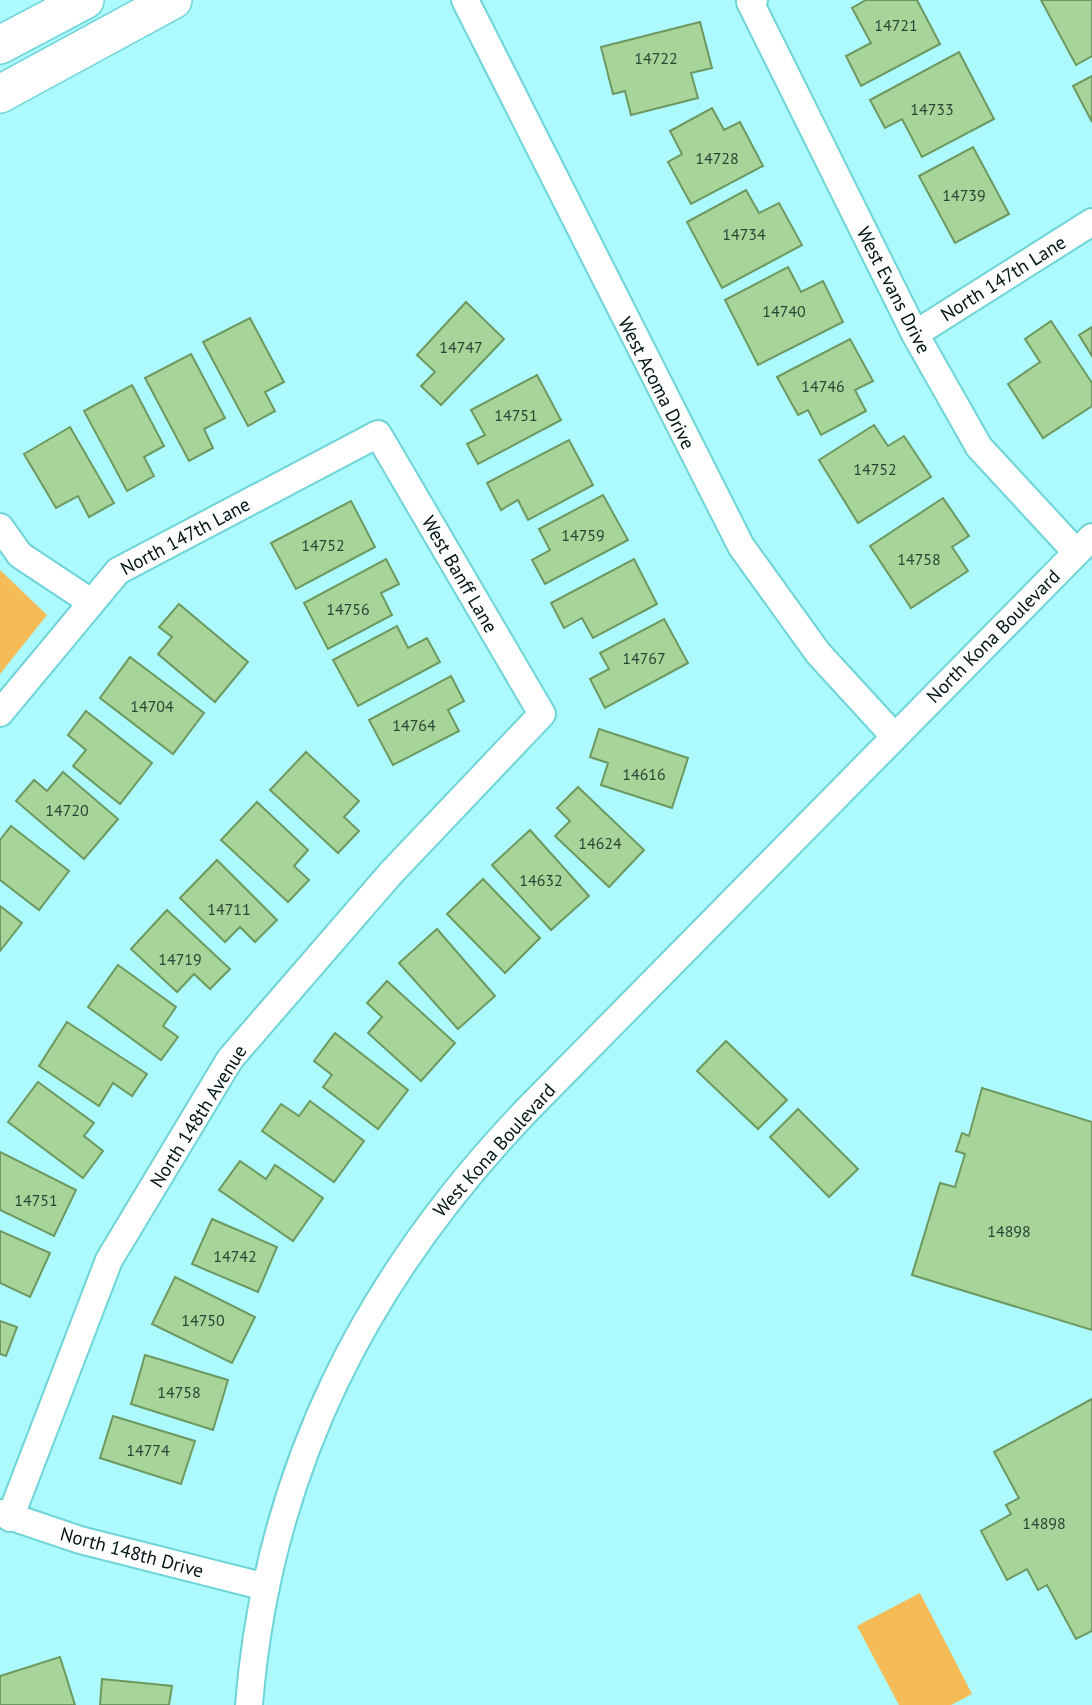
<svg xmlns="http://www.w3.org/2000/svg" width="1092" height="1705" font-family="'PT Sans',sans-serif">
  <rect width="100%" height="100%" fill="#acfafd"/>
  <!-- green -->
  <g fill="#f5bb57">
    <path d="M0,570L47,615L0,674Z"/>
    <path d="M920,1593L972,1694L951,1705H899L857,1626Z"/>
  </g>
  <!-- building -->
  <g fill="#a7d599" stroke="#6d985f" stroke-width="2">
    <path d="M866,0H917L940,44L861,86L846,56L871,43L852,8Z"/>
    <path d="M1041,0H1092V56L1076,65Z"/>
    <path d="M700,22L712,68L691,73L698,98L631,115L625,91L613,94L601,47Z"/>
    <path d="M959,52L994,119L922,157L902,119L885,128L870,100Z"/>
    <path d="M1092,76V122L1073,86Z"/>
    <path d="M712,108L724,130L740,122L763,166L691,204L668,162L682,154L670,131Z"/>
    <path d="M973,147L1009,214L955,243L919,176Z"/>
    <path d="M746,190L759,213L779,203L802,245L722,288L687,222Z"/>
    <path d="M788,267L801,292L823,281L843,322L758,365L725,300Z"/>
    <path d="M466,302L504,339L441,405L421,386L435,372L417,355Z"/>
    <path d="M250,318L284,382L265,392L275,411L248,426L203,342Z"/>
    <path d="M1051,321L1092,383V406L1043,438L1008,384L1040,362L1025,339Z"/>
    <path d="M1092,327V356L1079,335Z"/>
    <path d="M850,339L873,381L855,390L866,411L821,435L808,410L798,415L777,377Z"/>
    <path d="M191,354L225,418L204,429L213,448L189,461L145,378Z"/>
    <path d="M537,375L561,420L478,464L467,444L485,435L471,410Z"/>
    <path d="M132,385L164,446L144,457L154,476L127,491L84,411Z"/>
    <path d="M874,425L888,446L904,436L931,477L858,523L819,460Z"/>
    <path d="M70,427L114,503L89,517L78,496L56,508L24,454Z"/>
    <path d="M569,440L593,485L528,520L518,500L501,510L487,483Z"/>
    <path d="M603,495L628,540L545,584L532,560L550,550L539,529Z"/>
    <path d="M943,498L969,536L952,547L968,571L911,608L870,546Z"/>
    <path d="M351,501L375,547L296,589L271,543Z"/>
    <path d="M386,559L399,584L381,593L392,615L328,649L304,603Z"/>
    <path d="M634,559L657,604L593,638L582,618L564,628L551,603Z"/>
    <path d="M179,604L248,662L215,702L158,654L172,637L159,627Z"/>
    <path d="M664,619L688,663L605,708L590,679L609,669L600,653Z"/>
    <path d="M397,626L408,648L427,638L440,662L358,706L333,660Z"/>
    <path d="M130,657L204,713L173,754L100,698Z"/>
    <path d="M451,676L464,701L448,710L459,731L393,765L369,720Z"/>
    <path d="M86,711L152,763L120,804L73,766L86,750L68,735Z"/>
    <path d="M599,729L688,758L672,808L601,785L608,763L590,757Z"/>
    <path d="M306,752L359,801L344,817L359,831L338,853L270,790Z"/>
    <path d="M63,772L118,819L84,859L16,801L34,780L47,791Z"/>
    <path d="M578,787L644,850L609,887L555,836L570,821L557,808Z"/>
    <path d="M257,802L308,850L294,866L309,880L288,902L221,840Z"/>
    <path d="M11,826L69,871L39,910L0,880V840Z"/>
    <path d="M530,830L589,896L551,930L492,865Z"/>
    <path d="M217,860L277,920L255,942L240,927L225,942L180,898Z"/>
    <path d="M483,879L540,938L505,973L447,914Z"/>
    <path d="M0,906L22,923L0,951Z"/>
    <path d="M167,910L230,969L210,989L194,974L177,992L131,949Z"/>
    <path d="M437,929L495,996L458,1029L399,963Z"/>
    <path d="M118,965L176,1007L163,1026L178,1037L161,1060L88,1007Z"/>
    <path d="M387,981L455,1043L421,1081L368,1033L382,1017L367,1003Z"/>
    <path d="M67,1022L147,1074L132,1096L113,1083L99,1106L39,1066Z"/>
    <path d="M335,1033L408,1090L378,1129L323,1087L332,1075L314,1061Z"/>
    <path d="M726,1041L787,1100L758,1129L697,1071Z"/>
    <path d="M38,1082L94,1123L84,1136L103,1151L83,1178L8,1122Z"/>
    <path d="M982,1088L1092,1122V1330L912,1275L940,1183L955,1187L965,1154L956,1151L962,1133L969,1136Z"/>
    <path d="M310,1101L364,1141L334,1182L262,1131L281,1104L299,1116Z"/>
    <path d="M798,1109L858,1169L829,1197L770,1137Z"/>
    <path d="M0,1152L76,1190L54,1236L0,1210Z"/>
    <path d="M240,1161L266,1179L275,1165L323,1198L293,1241L219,1190Z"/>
    <path d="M212,1219L277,1247L258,1292L192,1264Z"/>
    <path d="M0,1231L50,1253L30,1297L0,1283Z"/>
    <path d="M175,1277L255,1317L232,1363L152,1324Z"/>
    <path d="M0,1321L17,1327L6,1356L0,1354Z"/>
    <path d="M145,1355L228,1380L213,1430L131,1404Z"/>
    <path d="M1092,1399V1631L1076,1639L1047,1585L1038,1590L1027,1569L1007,1580L981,1531L1011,1514L1006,1505L1019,1498L994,1452Z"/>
    <path d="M113,1416L195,1441L181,1484L100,1458Z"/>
    <path d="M60,1657L75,1705H0V1676Z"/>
    <path d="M102,1679L172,1686L169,1705H100Z"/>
  </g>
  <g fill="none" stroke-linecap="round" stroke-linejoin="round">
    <!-- street casing -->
    <g stroke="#6dd4d7" stroke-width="30">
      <g id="street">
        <path d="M465,0L741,546L818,653L894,736"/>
        <path d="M754,0L750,2L915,334L979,447L1076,552"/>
        <path d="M915,334L1092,222"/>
        <path d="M0,527L20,555L91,602"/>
        <path d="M0,713L118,571L378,434L542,714L391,873L230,1059L109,1260L10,1518"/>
        <path d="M0,1513L80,1540L266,1587"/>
        <path d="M249,1705C268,1470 366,1278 528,1109L1092,537"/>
      </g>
    </g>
    <!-- secondary casing -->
    <g stroke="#6dd4d7" stroke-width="40">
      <g id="secondary">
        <path d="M0,45L85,0"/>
        <path d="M0,94L173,0"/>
      </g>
    </g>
    <!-- street -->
    <use href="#street" stroke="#fff" stroke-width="26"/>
    <!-- secondary -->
    <use href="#secondary" stroke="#fff" stroke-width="37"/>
  </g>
  <g text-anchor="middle" stroke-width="6" stroke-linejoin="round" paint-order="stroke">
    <!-- number labels -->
    <g font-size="16" fill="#2a4436">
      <text x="896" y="31">14721</text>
      <text x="656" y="64">14722</text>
      <text x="932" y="115">14733</text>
      <text x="717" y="164">14728</text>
      <text x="964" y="201">14739</text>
      <text x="744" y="240">14734</text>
      <text x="784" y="317">14740</text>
      <text x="461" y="353">14747</text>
      <text x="823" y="392">14746</text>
      <text x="516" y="421">14751</text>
      <text x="875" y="475">14752</text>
      <text x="583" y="541">14759</text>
      <text x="323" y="551">14752</text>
      <text x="919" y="565">14758</text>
      <text x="348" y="615">14756</text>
      <text x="644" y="664">14767</text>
      <text x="152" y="712">14704</text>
      <text x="414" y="731">14764</text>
      <text x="644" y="780">14616</text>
      <text x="67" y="816">14720</text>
      <text x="600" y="849">14624</text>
      <text x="541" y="886">14632</text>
      <text x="229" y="915">14711</text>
      <text x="180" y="965">14719</text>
      <text x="36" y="1206">14751</text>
      <text x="1009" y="1237">14898</text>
      <text x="235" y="1262">14742</text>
      <text x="203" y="1326">14750</text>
      <text x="179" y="1398">14758</text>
      <text x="148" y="1456">14774</text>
      <text x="1044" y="1529">14898</text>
    </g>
    <!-- street labels -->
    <g font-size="19" fill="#011415" stroke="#fff">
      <text transform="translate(1003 278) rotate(-32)" y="7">North 147th Lane</text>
      <text transform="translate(894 290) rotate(63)" y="7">West Evans Drive</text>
      <text transform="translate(657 383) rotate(63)" y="7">West Acoma Drive</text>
      <text transform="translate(185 536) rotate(-28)" y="7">North 147th Lane</text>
      <text transform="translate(460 574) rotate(60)" y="7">West Banff Lane</text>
      <text transform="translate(993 636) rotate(-45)" y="7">North Kona Boulevard</text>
      <text transform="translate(198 1116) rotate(-58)" y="7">North 148th Avenue</text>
      <text transform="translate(494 1150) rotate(-48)" y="7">West Kona Boulevard</text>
      <text transform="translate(132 1552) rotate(15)" y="7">North 148th Drive</text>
    </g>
  </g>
</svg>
